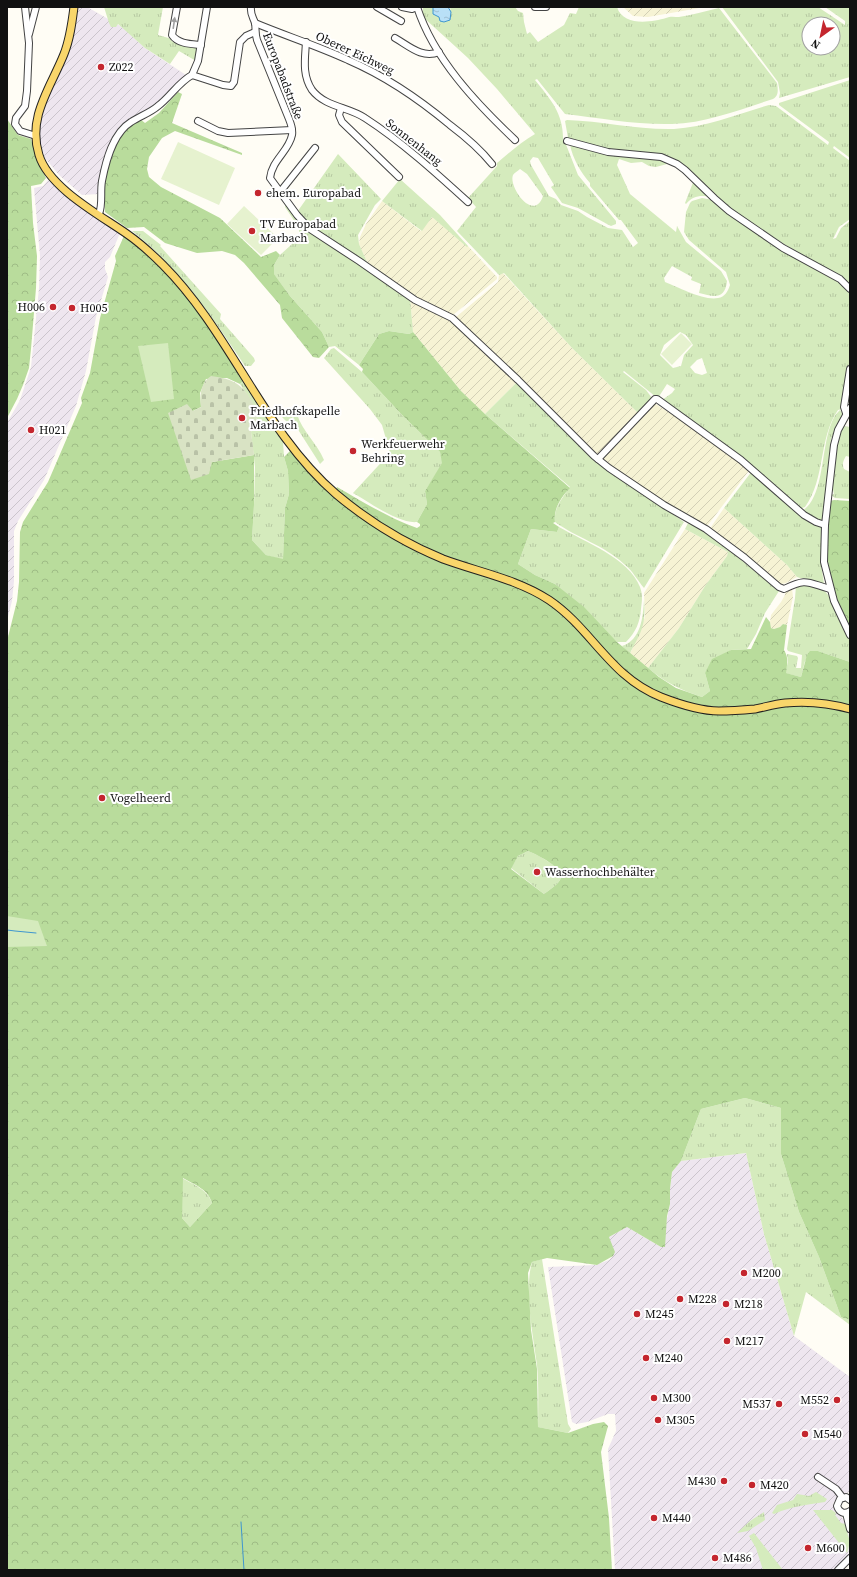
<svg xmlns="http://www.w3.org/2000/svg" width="857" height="1577" font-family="'Source Serif 4',serif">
  <defs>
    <pattern id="industrial-furrows" width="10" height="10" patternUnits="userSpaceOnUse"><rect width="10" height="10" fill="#eee6ef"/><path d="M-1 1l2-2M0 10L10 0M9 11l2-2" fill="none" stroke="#cbc4cc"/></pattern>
    <pattern id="farmland-furrows" width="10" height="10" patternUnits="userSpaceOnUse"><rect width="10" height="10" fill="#f6f3d4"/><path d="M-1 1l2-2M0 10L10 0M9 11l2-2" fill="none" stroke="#d2cfb5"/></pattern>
    <pattern id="grass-tufts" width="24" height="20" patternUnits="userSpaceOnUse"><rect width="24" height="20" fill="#d5ebbd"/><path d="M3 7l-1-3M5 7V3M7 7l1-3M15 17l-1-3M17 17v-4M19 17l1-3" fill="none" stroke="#b6c8a1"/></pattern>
    <pattern id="forest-crowns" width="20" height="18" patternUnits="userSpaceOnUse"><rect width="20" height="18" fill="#b9dc9c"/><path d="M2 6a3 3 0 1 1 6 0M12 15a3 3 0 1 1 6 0" fill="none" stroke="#9ebc85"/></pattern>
    <pattern id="cemetery-stones" width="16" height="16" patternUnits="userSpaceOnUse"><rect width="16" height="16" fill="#d9e3c4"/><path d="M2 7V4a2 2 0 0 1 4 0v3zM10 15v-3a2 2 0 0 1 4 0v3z" fill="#b9c2a7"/></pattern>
    <pattern id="water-ripples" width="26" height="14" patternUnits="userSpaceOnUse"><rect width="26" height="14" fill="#b9e0f7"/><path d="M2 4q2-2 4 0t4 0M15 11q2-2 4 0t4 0" fill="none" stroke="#9ebfd3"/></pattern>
  </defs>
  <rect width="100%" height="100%" fill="#fffdf5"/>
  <!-- industrial -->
  <g fill="url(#industrial-furrows)">
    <path d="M78,7L89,8L122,27L145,48L186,75L153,106L120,126L111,139L99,180V194L82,195L59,175L45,158L40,141L39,132L41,112L70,46Z"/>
    <path d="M48,180L63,194L120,233L110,257L105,262V269L108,277L96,317L86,371L76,406L44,480L18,521L14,531V581L12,601L7,621V423L20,400L31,367L39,288L40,256L34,188L43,186Z"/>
    <path d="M746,1153L764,1234L794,1336L850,1377V1492L838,1495L833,1504L845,1522L848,1531L850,1541L848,1555L844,1561L835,1570H615L608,1449L616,1431L615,1414H608L587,1422L576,1424L572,1422L548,1267L596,1265L609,1260L613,1256L609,1237L627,1227L661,1247L670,1204V1189L672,1172L681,1161Z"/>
  </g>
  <!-- farmland -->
  <g fill="url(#farmland-furrows)">
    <path d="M623,7H705L648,17L633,16Z"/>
    <path d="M382,201L421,231L432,217L467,246H468L497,277V279L453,315L416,297L367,262L359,244L360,237L366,224Z"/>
    <path d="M503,273L572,348L638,413L600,455L594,452L456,317L498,282L499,275Z"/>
    <path d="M410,298L453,320L518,381L485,414L461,391L413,332Z"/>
    <path d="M654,403L695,429L747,467L748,472L708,525H704L666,503L603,460L602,458Z"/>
    <path d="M724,508L787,565L797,577L786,583L781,584L776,581L712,529L711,527Z"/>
    <path d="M685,529L728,552L727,556L705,586L679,628L648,668L630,654L645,617L644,593Z"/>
    <path d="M792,588L793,597L787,625L783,624L780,627L774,629L771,628L770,622L771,615L781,602L785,595V592Z"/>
  </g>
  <!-- grass -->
  <g fill="url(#grass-tufts)" fill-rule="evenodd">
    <path d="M104,7H163L158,35L172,39L171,41L197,47L196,61L179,51L170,64L145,48L118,24L116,27H111L109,23Z"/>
    <path d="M433,7V12L439,17L451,9L448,7H515L518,11L523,13L524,22L527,34L530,32L538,42L564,25L570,13L576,14L579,7H617C623,27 652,22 666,18C670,16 675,17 679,17C692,15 705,11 719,8L777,83C778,89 779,96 773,99C741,109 706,123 672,124C636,125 600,118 565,114L537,79L535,80C551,100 564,114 563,141L565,142L578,175L616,221V224L611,226L607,224L578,208L562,203L551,187L554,185L538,158L533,157L530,161L531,165L549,196L556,199L561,205L578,211L587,217L608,228L622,230L633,247L638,243L621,220H619L590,186V183C581,173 573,159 570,145H573L568,138L565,121L567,120C602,121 638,130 674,129C706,127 738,114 769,105L776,106L828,145L829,142L779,105V103L850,80V158L834,146L833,148L850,161V219L839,227L833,239L836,238L841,228L850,221V362L848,372L850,373V401L842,409L838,410C818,439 826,478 805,507L799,509L662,400L672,393L675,389L667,384L658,398L656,397L624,371L623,372L646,390L652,398L638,413L572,348L504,273L499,275L457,231L476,207L468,198L497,166V163C509,153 521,142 535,134L497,89L468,58L423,17V8ZM668,158L721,202L793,250L773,244L713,200L702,198L692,201L690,203L686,212L684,232L689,240L726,272L730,285C728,291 725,297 718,298C704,301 678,287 665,282L664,278L672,266L692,277L691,280L701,284L699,293C714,297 725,300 727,281L721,271L686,242L677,226L676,232L630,194L617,165L619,159L631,163L642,162L649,166L656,167L667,164ZM520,169L527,174L543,196C534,223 508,187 513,175C514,173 518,171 520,169ZM680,332L686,335L693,345L684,355L681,366L673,368L660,355L664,345ZM702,358L707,373L702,375L695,373L690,367L697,360Z"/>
    <path d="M722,7H818L845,25V21L825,7H850V77L779,98L780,93L778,82ZM809,24H833V48H809Z"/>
    <path d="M338,154L381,199L375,205L358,235L359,244L367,262L391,279L390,282L410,298L413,332L409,334L389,331L379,334L359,365L335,346L329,347L322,332L290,296L273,273L274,265L280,255L291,245L299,234V228L285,207L286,204L295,215Z"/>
    <path d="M400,179L440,215L468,246L467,247L432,217L422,231L382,201Z"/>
    <path d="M694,180L711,197C700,195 693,196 686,204L685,203Z"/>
    <path d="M132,231H143L161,245L160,246L221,314L220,319L254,358L255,361L251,366H245C212,317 180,268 132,231Z"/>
    <path d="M334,348L362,372L403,416L440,452L443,463L425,491L427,504L417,522C399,524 369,502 353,493L390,453L382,425L370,409L324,358L331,349Z"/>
    <path d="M244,380L283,441L284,457L288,471L289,494L285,508L283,560L266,555L252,540L254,505L255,467L251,432L259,413L240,384Z"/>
    <path d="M518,381L597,461L684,522L644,588C637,580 633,571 624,564C604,545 577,538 555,522C553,509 563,497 570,487L485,414Z"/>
    <path d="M280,406L293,418L297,414C302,431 317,443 324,460L320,464L297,428L292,427L281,416Z"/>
    <path d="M840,410L843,414L831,439L822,523L802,511C829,495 818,429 840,410Z"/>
    <path d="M843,426L850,427V457L846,456C843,461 842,464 844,469L850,472V499L835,498L831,495L834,494C829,473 835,446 843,426Z"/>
    <path d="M752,471L823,526L821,545V564L824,584L808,579L800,578L797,577L787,565L724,508Z"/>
    <path d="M688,523H690L706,531L779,591L765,613L756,634L747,649L731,650L705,673L710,691L702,697C681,690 666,683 648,668L679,628L705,586L727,556L728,552L685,529Z"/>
    <path d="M559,527C585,542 629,558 640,587C643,595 642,601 641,609C640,622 636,632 626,642H617L555,584L535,575L518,564L531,529L557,532Z"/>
    <path d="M804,583L823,589L829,596L837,616L850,640V662L818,651L805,661L801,677L785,673L788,662L787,654L797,656L798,658L796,668H801L802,655L788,651L787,649L795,598L796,586Z"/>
    <path d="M644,600C646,624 642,631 631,651L630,654L622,646C641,640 643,617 644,600Z"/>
    <path d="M528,851C536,854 564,868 561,878C559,884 549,890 544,894L511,868L518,856Z"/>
    <path d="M745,1098L781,1108V1154L799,1212L819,1257L841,1317L850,1320V1325L806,1292L794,1336L764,1234L746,1153L681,1161L701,1109Z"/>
    <path d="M182,1178C194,1185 207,1189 212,1203L190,1227L182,1218Z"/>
    <path d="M542,1259L568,1424L571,1429L568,1433L538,1427C538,1407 539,1385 537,1365C533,1336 524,1290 532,1262Z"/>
    <path d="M816,1492L827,1499L825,1502C806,1505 792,1506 774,1514L772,1513L777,1505L793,1500L797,1494L809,1496Z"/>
    <path d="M764,1512L765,1520L748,1531L737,1533L750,1521Z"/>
  </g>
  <!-- forest -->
  <g fill="url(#forest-crowns)" fill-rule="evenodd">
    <path d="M178,92L182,94L172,123L242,153V155L175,131L162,138L149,157L147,169L149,177L161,187L220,218L261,257L276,251L280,255L274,265V274L290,296L322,332L329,347L319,358L313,357L282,318L280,305L244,263L235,255L222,251L197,253L165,243L144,227L127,228L105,212L103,182L115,143L122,133L140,119L145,123L159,113Z"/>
    <path d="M7,119L18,135L31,139L36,158L46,178L41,184L31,186L33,223L37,256L36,288L31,349L29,368L23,385L17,399L7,418Z"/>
    <path d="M124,236L133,241L152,257L203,316L244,380L240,384L227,378L206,379L200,393L201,407L193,411L212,462L254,455V505L252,540L266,555L283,559L285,508L289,494L288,471L284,457L292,449L334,493L337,487C363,502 389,518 417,528L420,526V524L417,522L427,504L425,491L442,463L440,452L403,416L362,372L363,369L359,365L379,334L389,331L409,334L413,332L461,391L485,414L570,488C562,496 553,509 555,522L553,523L559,527L557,532L531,529L518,564L535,575L555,584L584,607L617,642L659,677L676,688L702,697L710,691L705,673L712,659L731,650L751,649L766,617L770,622L771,628L774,629L780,627L783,624L787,625L784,650C789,658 787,664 786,673L801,677L807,655L810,651H818L850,662V1320L841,1317L819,1257L799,1212L781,1154V1108L745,1098L701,1109L681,1161L672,1172L670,1189V1204L667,1216L665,1247H661L627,1227L609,1237L615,1252L613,1256L597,1265L547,1258L532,1262L528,1273L531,1330L537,1369L538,1427L568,1433L593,1424L604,1422L608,1426L601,1452L609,1518L612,1570H7V641L17,601L19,582L20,532L23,522L48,482L82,403L81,398L90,373L100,318L116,261L115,256ZM528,851C536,854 564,868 561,878C559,884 549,890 544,894L511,869L518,856ZM183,1178C195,1185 208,1189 212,1203L190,1227L182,1218Z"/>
    <path d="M834,500L850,501V630C844,616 835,602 832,587C825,559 827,530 831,501Z"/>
  </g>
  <!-- cemetery -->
  <path fill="url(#cemetery-stones)" d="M211,376C241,380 244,388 259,413L251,432L254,455L212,462L209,474L191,480L168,413L187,404L193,411L201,407C200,394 200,384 211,376Z"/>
  <!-- park -->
  <g fill="#d5ebbd">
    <path d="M168,343L174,399L151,402L138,346Z"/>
    <path d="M7,916L38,921L47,946L7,947Z"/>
    <path d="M813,1510H832L836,1513L835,1515L841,1523L845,1524L850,1542L847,1553Z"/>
    <path d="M754,1533L783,1570H763L756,1548L749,1536Z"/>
  </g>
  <!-- pitch -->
  <g fill="#e6f2cf">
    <path d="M178,142L235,168L219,205L161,179Z"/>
    <path d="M244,206L278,238L261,255L227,224Z"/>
    <path d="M681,333L692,344L672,365L661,354Z"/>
  </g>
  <!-- water -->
  <path fill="url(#water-ripples)" stroke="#3f96cf" d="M433,7H448L451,12L450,20L444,22L440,21L439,17L433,14Z"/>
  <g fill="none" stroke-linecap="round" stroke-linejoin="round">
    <!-- stream -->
    <g stroke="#3f96cf" stroke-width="1">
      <path d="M7,930L15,931L36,933"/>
      <path d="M241,1522L244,1570"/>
    </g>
    <!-- minor casing -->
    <g stroke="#444" stroke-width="8">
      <g id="minor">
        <path d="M25,7L29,43L27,91L25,106L16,118L15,124L20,131L36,136"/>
        <path d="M177,7L172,35C178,44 191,44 201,45"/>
        <path d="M251,7C250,14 253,17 255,23C256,29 255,34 257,40L289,119C291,124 293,130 292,135C289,151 272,160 270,178L297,215L310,229L359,261L415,300L452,318L518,380L594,456L609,468L664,505L706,529L745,558L779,587L784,589C807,578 806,582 830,589"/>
        <path d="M377,7L401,21"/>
        <path d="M402,7L412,9L417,7"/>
        <path d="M417,7C434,59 476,103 515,140"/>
        <path d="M535,7H546"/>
        <path d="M255,23C286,36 318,46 348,60C385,76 419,99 450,125C466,137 480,149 492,164"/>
        <path d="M29,34L36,7"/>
        <path d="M395,38C409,46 422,59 439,52"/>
        <path d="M306,42C305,59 302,75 312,90C325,107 349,107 365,118C402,142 435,172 468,202"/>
        <path d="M192,75L223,85L231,86L234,82L240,42L246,36L255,32"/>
        <path d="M341,108L339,115L342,122L399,177"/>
        <path d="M198,121L218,131L228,133L292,130"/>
        <path d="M567,141L608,152L661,157L677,164L685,170L714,198L729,211L783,248L840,279L850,289"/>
        <path d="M280,192L315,148"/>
        <path d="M99,214C103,204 100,192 102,181C106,160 113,133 131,122C140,116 150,113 158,106C170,97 179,82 192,75L198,61L207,7"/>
        <path d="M850,408L838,430L834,445L825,525L824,562L834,601L850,635"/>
        <path d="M846,413L844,407L850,369"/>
        <path d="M598,459L655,399H657L741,460L804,515L816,522L825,525"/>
        <path d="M818,1477L836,1489L843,1498"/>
        <path d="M850,1500L846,1497L840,1499L837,1506C839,1512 844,1515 850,1511"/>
        <path d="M846,1513L850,1529"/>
        <path d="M838,1570L850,1558"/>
      </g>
    </g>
    <!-- major casing -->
    <g stroke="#222" stroke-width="9">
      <path id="major" d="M74,7C72,23 70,39 64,54C51,87 27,117 39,155C49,188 100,215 127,234C140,243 152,254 163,265C231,333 263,431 336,494C368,521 404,543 443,559C478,572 517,579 549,600C592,629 610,677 661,697C679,704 700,711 719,711C731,711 744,710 755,709C765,707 775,704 785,703C806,701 829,703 850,709"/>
    </g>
    <!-- minor -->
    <use href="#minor" stroke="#fff" stroke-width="6"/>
    <!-- major -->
    <use href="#major" stroke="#f9d66b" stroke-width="7"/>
  </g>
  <!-- one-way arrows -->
  <defs><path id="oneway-solid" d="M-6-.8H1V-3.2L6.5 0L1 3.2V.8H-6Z"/></defs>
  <use fill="#a0a0a0" href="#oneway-solid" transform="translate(174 23) rotate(-82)"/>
  <!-- markers -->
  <g fill="#c4262e" stroke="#fff" stroke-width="1.5">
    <circle cx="101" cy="67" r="4"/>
    <circle cx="258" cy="193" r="4"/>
    <circle cx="252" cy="231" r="4"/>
    <circle cx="53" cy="307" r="4"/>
    <circle cx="72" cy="308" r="4"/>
    <circle cx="242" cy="418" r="4"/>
    <circle cx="31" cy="430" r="4"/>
    <circle cx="353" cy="451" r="4"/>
    <circle cx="102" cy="798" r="4"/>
    <circle cx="537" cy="872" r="4"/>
    <circle cx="744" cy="1273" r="4"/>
    <circle cx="680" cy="1299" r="4"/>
    <circle cx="726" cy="1304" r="4"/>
    <circle cx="637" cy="1314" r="4"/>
    <circle cx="727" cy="1341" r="4"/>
    <circle cx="646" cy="1358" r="4"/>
    <circle cx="654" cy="1398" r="4"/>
    <circle cx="837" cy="1400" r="4"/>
    <circle cx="779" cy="1404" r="4"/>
    <circle cx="658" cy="1420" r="4"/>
    <circle cx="805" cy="1434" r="4"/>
    <circle cx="724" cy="1481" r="4"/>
    <circle cx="752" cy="1485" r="4"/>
    <circle cx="654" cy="1518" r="4"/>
    <circle cx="808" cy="1548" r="4"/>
    <circle cx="715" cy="1558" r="4"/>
  </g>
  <g text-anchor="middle" stroke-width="4" stroke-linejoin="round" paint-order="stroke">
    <!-- street labels -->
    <g font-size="12" fill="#111" stroke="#fff">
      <text transform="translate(355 53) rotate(25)" y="4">Oberer Eichweg</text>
      <text transform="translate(283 76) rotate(69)" y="4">Europabadstraße</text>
      <text transform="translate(414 142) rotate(38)" y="4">Sonnenhang</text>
    </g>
    <!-- poi labels -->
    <g font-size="12" fill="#111" stroke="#fff" text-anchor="start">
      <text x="109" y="71">Z022</text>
      <text x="266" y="197">ehem. Europabad</text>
      <text x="260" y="228">TV Europabad<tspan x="260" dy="14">Marbach</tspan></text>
      <text x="45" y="311" text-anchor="end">H006</text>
      <text x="80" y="312">H005</text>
      <text x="250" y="415">Friedhofskapelle<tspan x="250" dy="14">Marbach</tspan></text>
      <text x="39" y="434">H021</text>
      <text x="361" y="448">Werkfeuerwehr<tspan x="361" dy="14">Behring</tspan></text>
      <text x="110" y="802">Vogelheerd</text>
      <text x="545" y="876">Wasserhochbehälter</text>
      <text x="752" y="1277">M200</text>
      <text x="688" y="1303">M228</text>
      <text x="734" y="1308">M218</text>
      <text x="645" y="1318">M245</text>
      <text x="735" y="1345">M217</text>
      <text x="654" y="1362">M240</text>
      <text x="662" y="1402">M300</text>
      <text x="829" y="1404" text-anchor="end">M552</text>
      <text x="771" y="1408" text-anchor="end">M537</text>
      <text x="666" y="1424">M305</text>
      <text x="813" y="1438">M540</text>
      <text x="716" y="1485" text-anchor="end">M430</text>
      <text x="760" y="1489">M420</text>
      <text x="662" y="1522">M440</text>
      <text x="816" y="1552">M600</text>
      <text x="723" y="1562">M486</text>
    </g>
  </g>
  <!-- border -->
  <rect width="857" height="1577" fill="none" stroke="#111111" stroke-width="16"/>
  <!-- north arrow -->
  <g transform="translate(821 36) rotate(213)"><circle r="19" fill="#ffffff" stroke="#a0a0a0"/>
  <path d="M0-3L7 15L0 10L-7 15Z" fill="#c4262e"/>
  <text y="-6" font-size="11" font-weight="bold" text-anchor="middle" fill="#111111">N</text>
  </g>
</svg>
